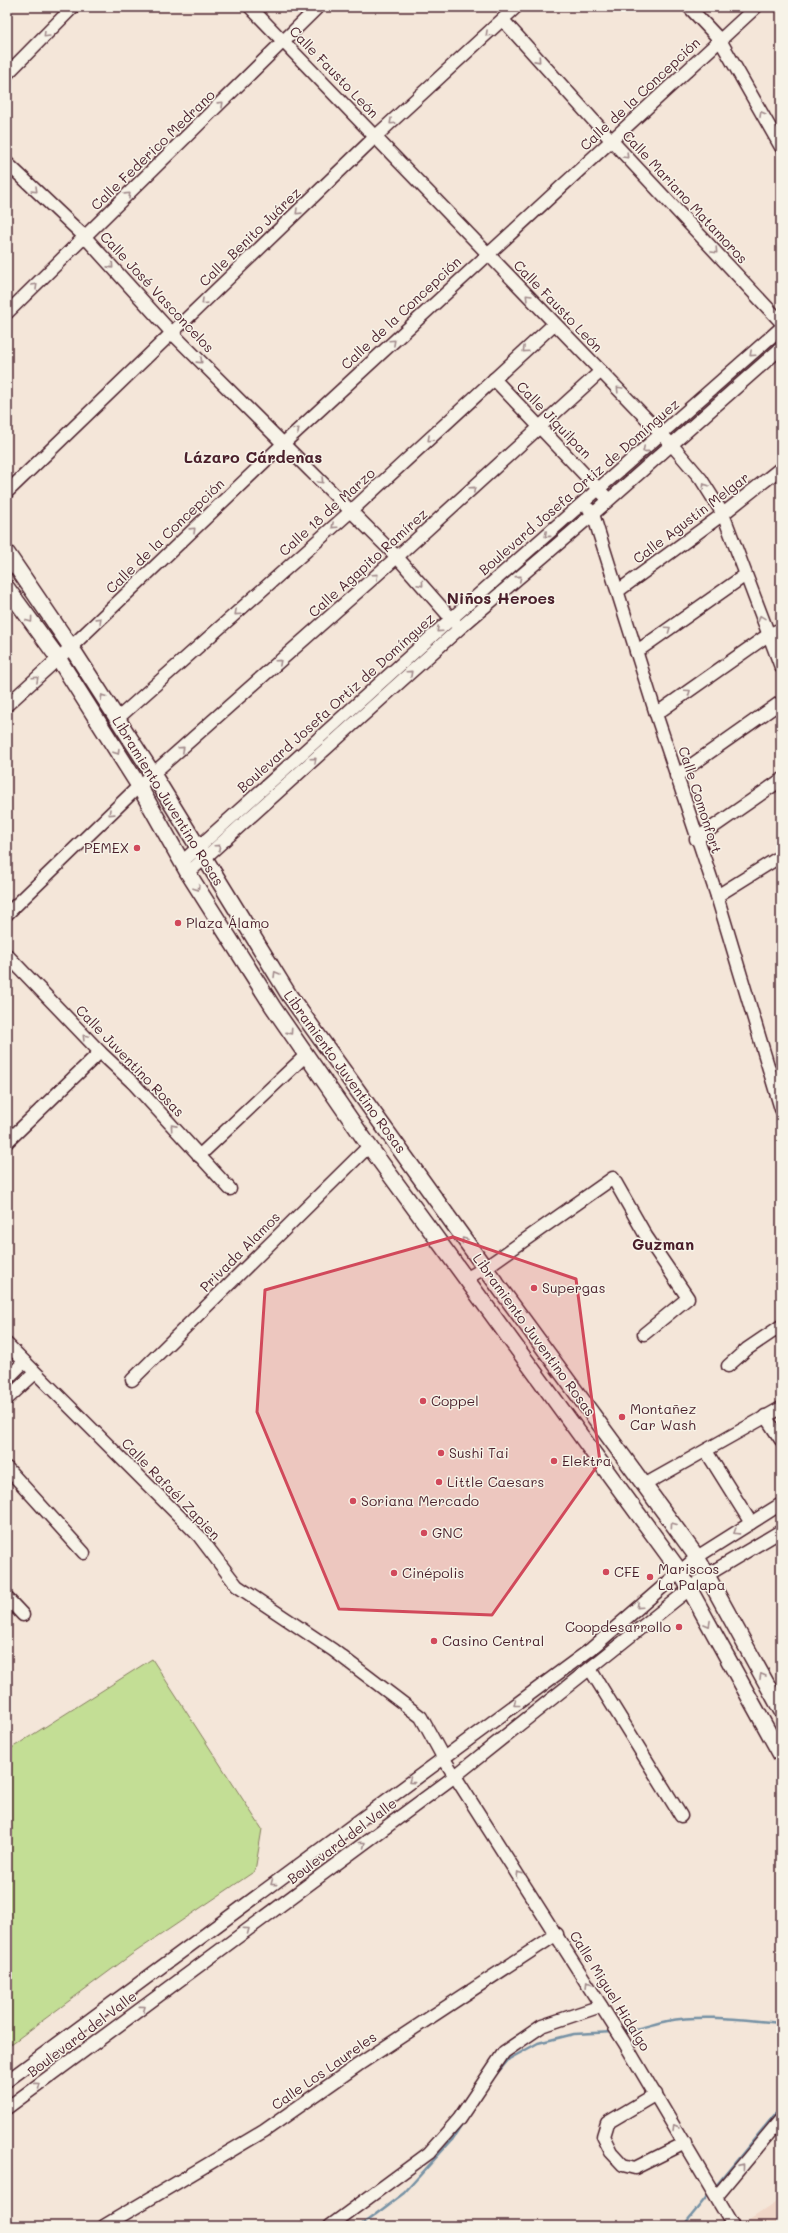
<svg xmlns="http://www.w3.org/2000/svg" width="788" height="2233" font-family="Mali,sans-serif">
  <rect width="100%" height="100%" fill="#f4e6d9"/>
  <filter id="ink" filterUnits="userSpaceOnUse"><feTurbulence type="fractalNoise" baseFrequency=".025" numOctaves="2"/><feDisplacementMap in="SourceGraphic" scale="8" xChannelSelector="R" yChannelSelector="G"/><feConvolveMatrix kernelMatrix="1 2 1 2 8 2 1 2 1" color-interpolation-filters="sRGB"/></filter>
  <g filter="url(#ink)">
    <!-- built -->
    <path fill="#f0d6c7" d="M781,2199V2226H740Z"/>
    <!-- green -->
    <path fill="#c3de95" stroke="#867e60" d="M152,1659L262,1829L255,1871L131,1955L7,2047V1751Z"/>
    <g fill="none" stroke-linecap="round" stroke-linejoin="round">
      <!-- stream -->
      <g stroke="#7691a4" stroke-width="2.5">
        <path d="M622,2031C638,2030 652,2024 667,2021C704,2014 744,2020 781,2023"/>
        <path d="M494,2077L509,2059L538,2043L574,2034L614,2032"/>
        <path d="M715,2187L781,2107"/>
        <path d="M360,2226L404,2193L452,2140L464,2122"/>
        <path d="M683,2226L709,2194"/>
      </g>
      <!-- minor casing -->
      <g stroke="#4a1f2b" stroke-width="15">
        <g id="minor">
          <path d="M250,7L672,445L701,479L723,514L781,667"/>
          <path d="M689,7L720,40L781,147"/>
          <path d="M503,20L612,141L781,322"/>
          <path d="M7,74L73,7"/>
          <path d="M7,163L85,237L172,333L397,557L456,624"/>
          <path d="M7,313L318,7"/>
          <path d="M494,379L605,496"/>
          <path d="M7,492L376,136L516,7"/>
          <path d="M589,509L593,514L656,714L717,896L781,1109"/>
          <path d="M618,591L723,514L781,468"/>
          <path d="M636,652L744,576"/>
          <path d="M7,705L71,647L284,443L756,7"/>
          <path d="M656,714L768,635L781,629"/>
          <path d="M117,719L350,512L554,324"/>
          <path d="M676,776L781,702"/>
          <path d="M696,839L781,780"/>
          <path d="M182,862L451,619L781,328"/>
          <path d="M188,873L460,628L593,514L781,348"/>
          <path d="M717,896L781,856"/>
          <path d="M7,914L139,786L397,557L601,371"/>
          <path d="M7,955L100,1052L133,1083L230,1189"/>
          <path d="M7,1142L100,1052"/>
          <path d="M199,1156L306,1055"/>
          <path d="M465,1279L485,1268L613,1178L646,1236L688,1298L644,1334"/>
          <path d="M7,1344L199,1536L237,1586L333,1650L421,1717L444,1759L624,2042L733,2226"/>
          <path d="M728,1366L747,1349L781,1326"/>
          <path d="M7,1379L24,1362"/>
          <path d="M132,1380L369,1146"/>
          <path d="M7,1399L35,1373"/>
          <path d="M765,1416L781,1440"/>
          <path d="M706,1451L751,1523"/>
          <path d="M7,1468L84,1553"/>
          <path d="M644,1485L781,1408"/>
          <path d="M7,1598L23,1615"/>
          <path d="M590,1669L681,1816"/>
          <path d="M7,2081L591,1649L697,1557L781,1504"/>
          <path d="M656,2094L607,2123L603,2136L611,2152L623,2165L635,2168L685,2143"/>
          <path d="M7,2108L455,1776L707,1575L781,1531"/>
          <path d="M717,2196L781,2119"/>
          <path d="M104,2226L264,2131L358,2065L557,1934"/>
          <path d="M330,2226L429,2153L459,2119L504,2052L542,2026L601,2006"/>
        </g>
      </g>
      <!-- major casing -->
      <g stroke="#4a1f2b" stroke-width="18">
        <g id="major">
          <path d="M7,553L71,647L153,774L289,995L485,1268L697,1557L781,1710"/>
          <path d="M7,588L58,658L139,786L188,873L273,1007L369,1146L679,1570L781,1755"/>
        </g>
      </g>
      <!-- minor -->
      <use href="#minor" stroke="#f7f3e8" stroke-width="12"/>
      <!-- major -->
      <use href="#major" stroke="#f7f3e8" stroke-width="15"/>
    </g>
    <!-- one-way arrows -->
    <defs><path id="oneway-chevron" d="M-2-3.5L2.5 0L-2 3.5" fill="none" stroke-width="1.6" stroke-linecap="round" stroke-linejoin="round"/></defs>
    <g stroke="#a0898a">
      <use href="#oneway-chevron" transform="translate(488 34) rotate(137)"/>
      <use href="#oneway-chevron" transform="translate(46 35) rotate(135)"/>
      <use href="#oneway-chevron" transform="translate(538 60) rotate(48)"/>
      <use href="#oneway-chevron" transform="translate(221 104) rotate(-44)"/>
      <use href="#oneway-chevron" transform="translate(762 114) rotate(-120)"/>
      <use href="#oneway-chevron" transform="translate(392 122) rotate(137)"/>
      <use href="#oneway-chevron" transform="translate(626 156) rotate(47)"/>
      <use href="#oneway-chevron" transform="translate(35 190) rotate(44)"/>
      <use href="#oneway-chevron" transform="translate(128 195) rotate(-44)"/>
      <use href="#oneway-chevron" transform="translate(298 212) rotate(136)"/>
      <use href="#oneway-chevron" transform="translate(715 251) rotate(47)"/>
      <use href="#oneway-chevron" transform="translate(111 266) rotate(48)"/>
      <use href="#oneway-chevron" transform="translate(35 286) rotate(-44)"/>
      <use href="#oneway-chevron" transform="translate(528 297) rotate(-134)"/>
      <use href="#oneway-chevron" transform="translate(204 302) rotate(136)"/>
      <use href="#oneway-chevron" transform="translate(393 342) rotate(-43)"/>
      <use href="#oneway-chevron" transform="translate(525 350) rotate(138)"/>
      <use href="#oneway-chevron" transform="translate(752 354) rotate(138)"/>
      <use href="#oneway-chevron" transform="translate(200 361) rotate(44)"/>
      <use href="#oneway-chevron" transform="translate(619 389) rotate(-134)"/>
      <use href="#oneway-chevron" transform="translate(297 430) rotate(-43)"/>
      <use href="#oneway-chevron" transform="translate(430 439) rotate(137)"/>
      <use href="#oneway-chevron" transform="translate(645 450) rotate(139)"/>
      <use href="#oneway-chevron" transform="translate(321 481) rotate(46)"/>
      <use href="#oneway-chevron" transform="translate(705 486) rotate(-122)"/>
      <use href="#oneway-chevron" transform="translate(473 489) rotate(-42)"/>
      <use href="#oneway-chevron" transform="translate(334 526) rotate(138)"/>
      <use href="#oneway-chevron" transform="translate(193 530) rotate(-44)"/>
      <use href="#oneway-chevron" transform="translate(547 535) rotate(139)"/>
      <use href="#oneway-chevron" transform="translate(376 576) rotate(-42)"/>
      <use href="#oneway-chevron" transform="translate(519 578) rotate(-41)"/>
      <use href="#oneway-chevron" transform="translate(421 584) rotate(49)"/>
      <use href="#oneway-chevron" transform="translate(237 613) rotate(138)"/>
      <use href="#oneway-chevron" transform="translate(761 618) rotate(-111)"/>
      <use href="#oneway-chevron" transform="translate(30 620) rotate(54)"/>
      <use href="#oneway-chevron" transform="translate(99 620) rotate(-44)"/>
      <use href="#oneway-chevron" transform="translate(668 629) rotate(-35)"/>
      <use href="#oneway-chevron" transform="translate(439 630) rotate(138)"/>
      <use href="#oneway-chevron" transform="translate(279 662) rotate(-42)"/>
      <use href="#oneway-chevron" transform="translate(410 673) rotate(-42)"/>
      <use href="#oneway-chevron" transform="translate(36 679) rotate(-43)"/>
      <use href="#oneway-chevron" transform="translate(688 692) rotate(-35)"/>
      <use href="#oneway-chevron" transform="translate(103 697) rotate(-122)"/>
      <use href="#oneway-chevron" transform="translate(182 749) rotate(-42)"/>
      <use href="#oneway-chevron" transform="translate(117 752) rotate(58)"/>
      <use href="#oneway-chevron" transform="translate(314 760) rotate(-42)"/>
      <use href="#oneway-chevron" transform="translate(111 813) rotate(136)"/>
      <use href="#oneway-chevron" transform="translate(218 847) rotate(-42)"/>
      <use href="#oneway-chevron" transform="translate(197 888) rotate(58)"/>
      <use href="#oneway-chevron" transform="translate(276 974) rotate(-121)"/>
      <use href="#oneway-chevron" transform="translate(290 1032) rotate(55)"/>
      <use href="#oneway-chevron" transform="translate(85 1037) rotate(-134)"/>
      <use href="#oneway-chevron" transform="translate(173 1127) rotate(-132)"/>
      <use href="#oneway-chevron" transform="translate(464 1240) rotate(-126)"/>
      <use href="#oneway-chevron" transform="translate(673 1525) rotate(-126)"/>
      <use href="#oneway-chevron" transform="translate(736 1532) rotate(148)"/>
      <use href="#oneway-chevron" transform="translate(639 1606) rotate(138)"/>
      <use href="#oneway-chevron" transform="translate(708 1624) rotate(61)"/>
      <use href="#oneway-chevron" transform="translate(762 1676) rotate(-119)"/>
      <use href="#oneway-chevron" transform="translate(516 1704) rotate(142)"/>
      <use href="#oneway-chevron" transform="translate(411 1781) rotate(143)"/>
      <use href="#oneway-chevron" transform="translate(363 1844) rotate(-37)"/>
      <use href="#oneway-chevron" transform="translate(519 1874) rotate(-123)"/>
      <use href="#oneway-chevron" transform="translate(273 1883) rotate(143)"/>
      <use href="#oneway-chevron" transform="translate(247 1930) rotate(-37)"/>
      <use href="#oneway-chevron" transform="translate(588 1984) rotate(-122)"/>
      <use href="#oneway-chevron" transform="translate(143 2008) rotate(-37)"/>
      <use href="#oneway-chevron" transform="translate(38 2085) rotate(-37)"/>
      <use href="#oneway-chevron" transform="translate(675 2127) rotate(-121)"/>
      <use href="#oneway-chevron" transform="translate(742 2166) rotate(-51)"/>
    </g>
  </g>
  <!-- marked area -->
  <path fill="#d1495b" fill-opacity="0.2" stroke="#d1495b" stroke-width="3" stroke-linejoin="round" d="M453,1237L576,1279L600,1462L492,1615L339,1609L257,1412L265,1290Z"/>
  <!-- markers -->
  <g fill="#d1495b" stroke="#f7f3e8" stroke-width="1.5">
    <circle cx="137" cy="848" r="4"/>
    <circle cx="178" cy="923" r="4"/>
    <circle cx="534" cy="1288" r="4"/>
    <circle cx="423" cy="1401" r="4"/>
    <circle cx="622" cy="1417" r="4"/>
    <circle cx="441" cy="1453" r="4"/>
    <circle cx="554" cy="1461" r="4"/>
    <circle cx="439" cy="1482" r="4"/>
    <circle cx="353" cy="1501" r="4"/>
    <circle cx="424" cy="1533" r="4"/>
    <circle cx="606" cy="1572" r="4"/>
    <circle cx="394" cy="1573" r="4"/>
    <circle cx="650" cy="1577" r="4"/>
    <circle cx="679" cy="1627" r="4"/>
    <circle cx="434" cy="1641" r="4"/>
  </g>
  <g text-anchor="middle" stroke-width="3" stroke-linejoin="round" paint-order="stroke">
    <!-- street labels -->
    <g font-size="14" fill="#4a1f2b" stroke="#f7f3e8">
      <text transform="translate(334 72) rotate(46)" y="5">Calle Fausto León</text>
      <text transform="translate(640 94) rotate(-43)" y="5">Calle de la Concepción</text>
      <text transform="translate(153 150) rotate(-44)" y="5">Calle Federico Medrano</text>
      <text transform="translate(685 197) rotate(47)" y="5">Calle Mariano Matamoros</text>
      <text transform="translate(250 237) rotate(-44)" y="5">Calle Benito Juárez</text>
      <text transform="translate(157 292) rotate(47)" y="5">Calle José Vasconcelos</text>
      <text transform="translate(558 306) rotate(46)" y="5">Calle Fausto León</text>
      <text transform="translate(401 313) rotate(-43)" y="5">Calle de la Concepción</text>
      <text transform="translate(554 420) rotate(46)" y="5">Calle Jiquilpan</text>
      <text transform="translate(579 487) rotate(-41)" y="5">Boulevard Josefa Ortiz de Domínguez</text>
      <text transform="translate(327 512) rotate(-42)" y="5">Calle 18 de Marzo</text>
      <text transform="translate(691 518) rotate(-37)" y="5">Calle Agustín Melgar</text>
      <text transform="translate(165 536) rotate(-44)" y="5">Calle de la Concepción</text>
      <text transform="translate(368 563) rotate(-42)" y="5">Calle Agapito Ramírez</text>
      <text transform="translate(336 703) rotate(-42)" y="5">Boulevard Josefa Ortiz de Domínguez</text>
      <text transform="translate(700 800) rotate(72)" y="5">Calle Comonfort</text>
      <text transform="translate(168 801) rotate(58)" y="5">Libramiento Juventino Rosas</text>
      <text transform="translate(130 1061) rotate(46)" y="5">Calle Juventino Rosas</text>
      <text transform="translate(345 1072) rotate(54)" y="5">Libramiento Juventino Rosas</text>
      <text transform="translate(240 1252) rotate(-45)" y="5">Privada Alamos</text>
      <text transform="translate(534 1335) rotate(54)" y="5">Libramiento Juventino Rosas</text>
      <text transform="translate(171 1489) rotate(46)" y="5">Calle Rafaél Zapien</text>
      <text transform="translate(342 1841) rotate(-37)" y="5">Boulevard del Valle</text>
      <text transform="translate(610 1991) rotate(58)" y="5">Calle Miguel Hidalgo</text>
      <text transform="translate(82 2034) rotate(-37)" y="5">Boulevard del Valle</text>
      <text transform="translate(324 2071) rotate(-35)" y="5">Calle Los Laureles</text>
    </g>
    <!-- poi labels -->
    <g font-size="14" fill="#4a1f2b" stroke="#f7f3e8" text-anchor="start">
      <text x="129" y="853" text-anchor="end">PEMEX</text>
      <text x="186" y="928">Plaza Álamo</text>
      <text x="542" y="1293">Supergas</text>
      <text x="431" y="1406">Coppel</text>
      <text x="630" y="1414">Montañez<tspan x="630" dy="16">Car Wash</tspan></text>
      <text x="449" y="1458">Sushi Tai</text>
      <text x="562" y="1466">Elektra</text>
      <text x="447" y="1487">Little Caesars</text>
      <text x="361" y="1506">Soriana Mercado</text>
      <text x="432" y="1538">GNC</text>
      <text x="658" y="1574">Mariscos<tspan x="658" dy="16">La Palapa</tspan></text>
      <text x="614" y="1577">CFE</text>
      <text x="402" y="1578">Cinépolis</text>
      <text x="671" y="1632" text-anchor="end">Coopdesarrollo</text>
      <text x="442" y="1646">Casino Central</text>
    </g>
    <!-- quarter labels -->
    <g font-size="16" font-weight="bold" fill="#4a1f2b" stroke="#f7f3e8">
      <text x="253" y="463">Lázaro Cárdenas</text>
      <text x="501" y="604">Niños Heroes</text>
      <text x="663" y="1250">Guzman</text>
    </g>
  </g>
  <!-- margin -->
  <rect width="788" height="2233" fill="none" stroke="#f7f3e8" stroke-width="24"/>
  <rect x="12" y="12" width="764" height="2209" fill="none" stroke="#4a1f2b" stroke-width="1.5" filter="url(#ink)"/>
</svg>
